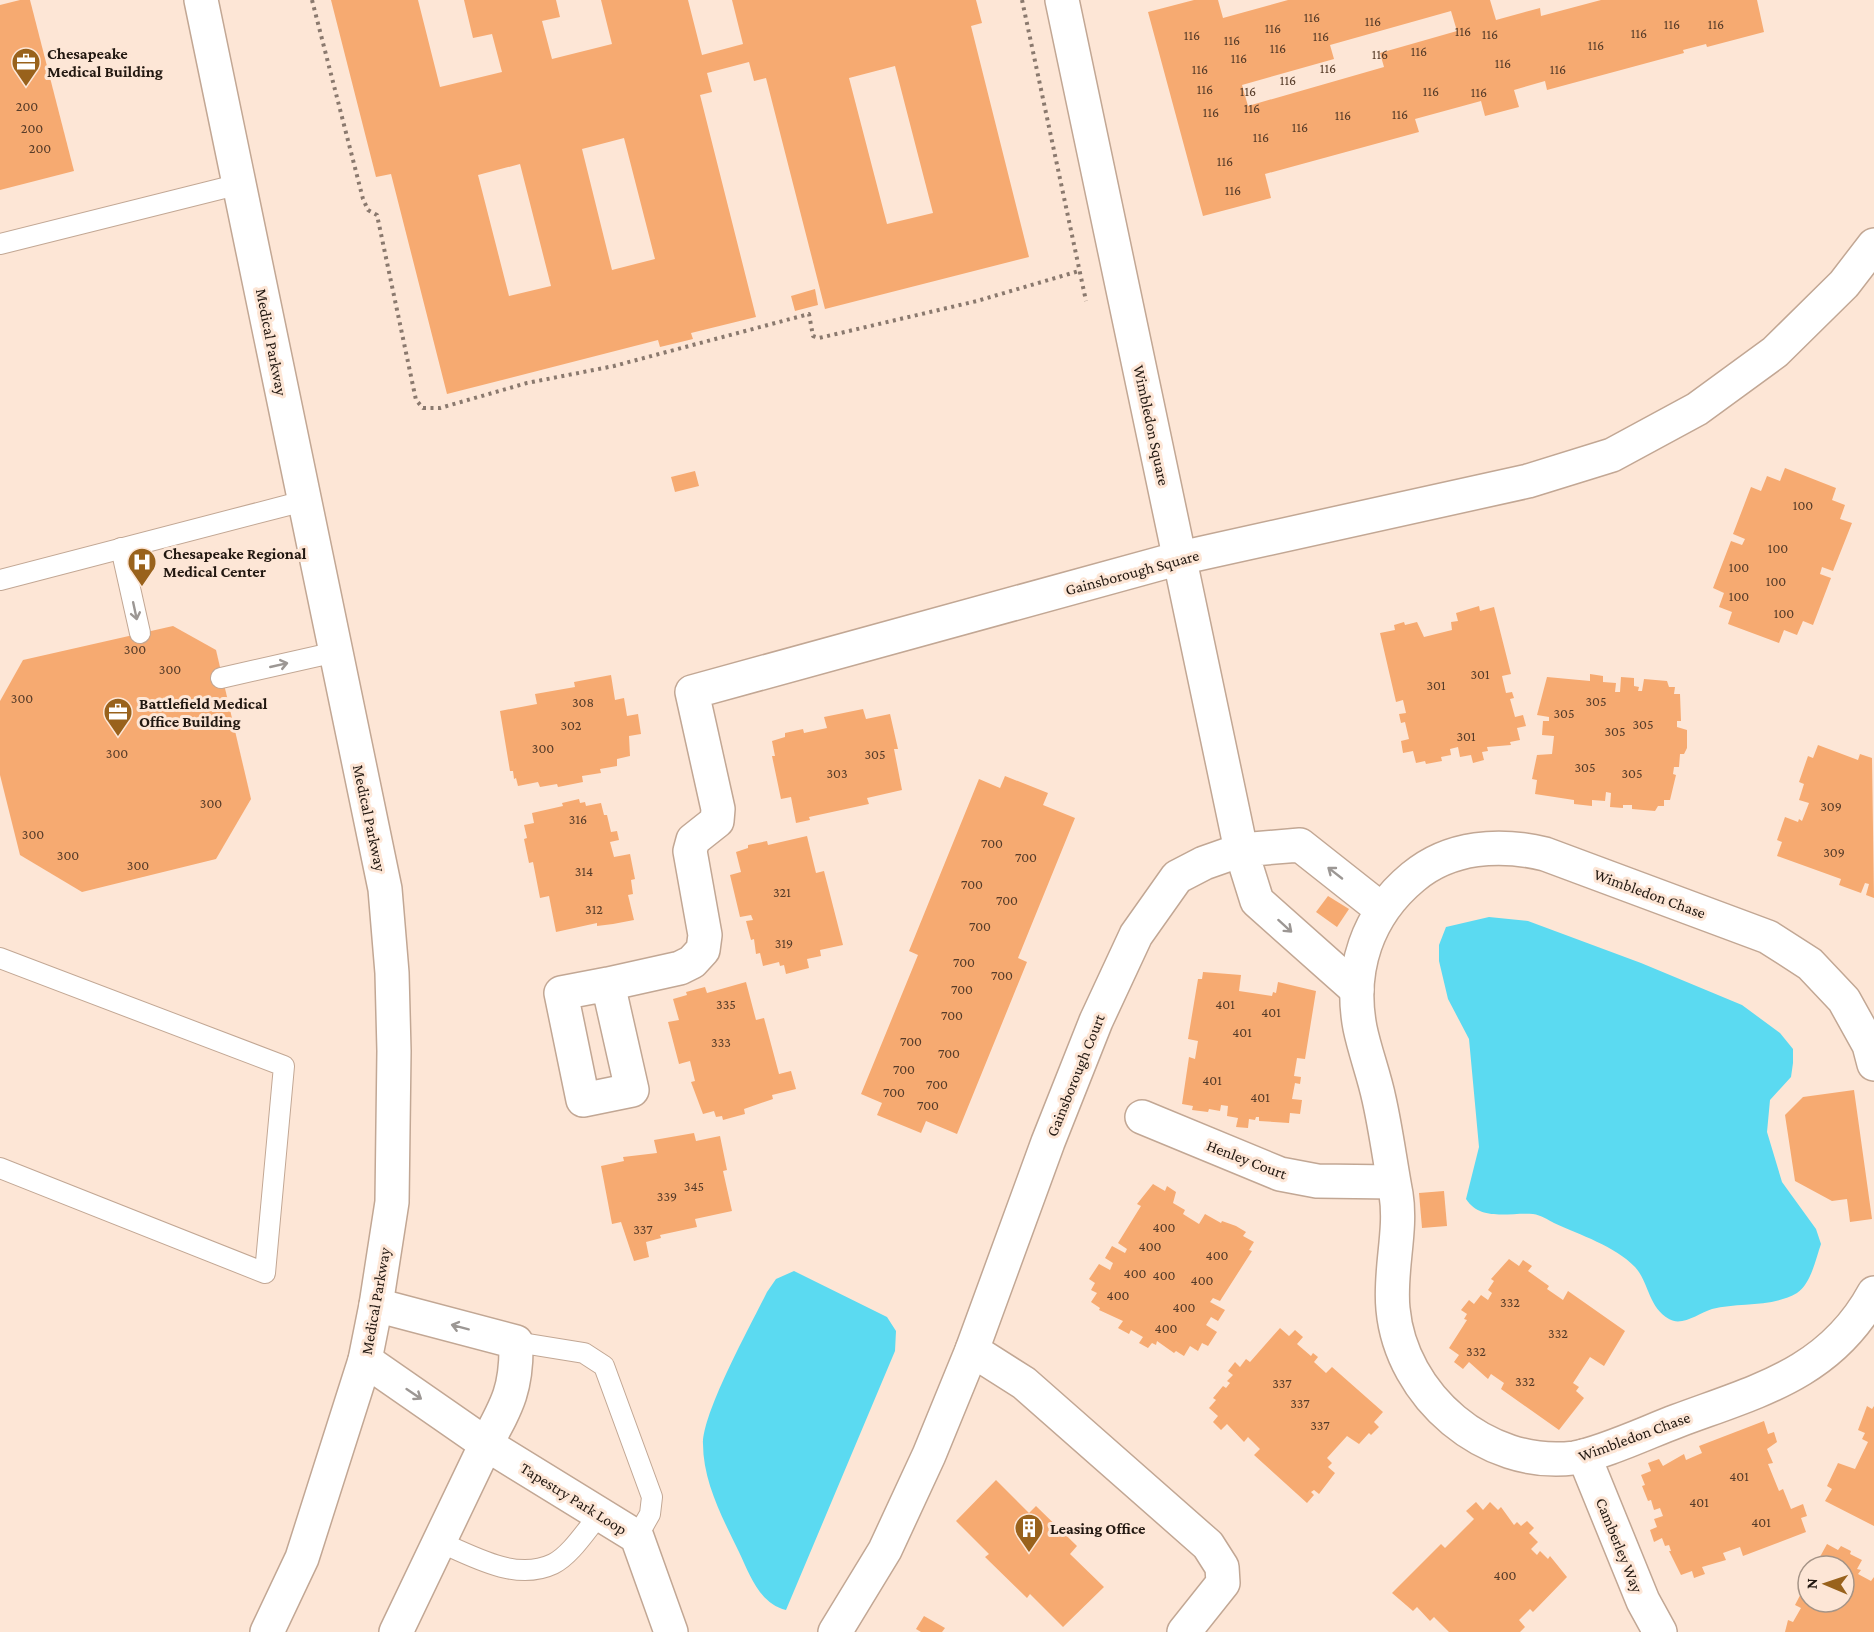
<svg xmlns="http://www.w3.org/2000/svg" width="1874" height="1632" font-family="'Crimson Pro',serif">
  <rect width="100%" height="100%" fill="#fde6d6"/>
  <!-- water -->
  <g fill="#5bdaf1">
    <path d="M1489,917L1528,921L1641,963L1742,1005L1780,1033L1793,1049V1063L1791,1077L1770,1100L1767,1132L1782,1182L1816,1229L1821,1244C1816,1258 1811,1284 1797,1293C1771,1308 1739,1302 1712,1309C1699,1313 1682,1327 1669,1319C1648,1307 1649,1282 1635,1267C1615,1246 1580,1235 1554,1223C1548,1220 1541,1215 1533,1214C1510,1212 1481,1222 1466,1199L1479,1147L1469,1039L1448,999L1439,961V945L1446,927Z"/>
    <path d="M794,1271L887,1317L896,1331L895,1351L786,1610C759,1603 750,1575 739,1552C723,1519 703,1482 703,1444C703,1411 751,1325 767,1292L776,1279Z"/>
  </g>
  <!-- building -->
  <g fill="#f6aa71" fill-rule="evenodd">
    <path d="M20,0H30L74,171L0,190V5Z"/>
    <path d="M331,0H418L440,87L502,72L492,34L473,38L464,0H556L560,17L542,21L552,59L612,44L601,0H688L702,55L743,44L732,0H976L982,23L971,26L1029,257L825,309L766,78L754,81L749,62L707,73L712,92L700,95L756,317L691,333L693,339L660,347L658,340L447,394L391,174L376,177ZM895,66L933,213L887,224L849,78ZM624,138L655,259L612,270L582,149ZM520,164L551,286L509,296L478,175Z"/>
    <path d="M1194,0H1218L1223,18L1288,0H1490L1496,20L1540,8L1541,16L1601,0H1757L1764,32L1707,47L1706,44L1683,50L1684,53L1547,90L1545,81L1514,90L1519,107L1485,116L1481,101L1415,119L1419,132L1265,174L1271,198L1203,216L1148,12ZM1451,11L1457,31L1380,53L1384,67L1248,106L1242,85L1334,59L1330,45Z"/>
    <path d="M815,289L818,305L795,311L791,296Z"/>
    <path d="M1785,468L1836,488L1832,500L1845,505L1840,519L1852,523L1833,571L1822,567L1820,574L1831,578L1813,625L1803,621L1797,635L1784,630L1779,643L1728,624L1732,612L1719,607L1724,593L1713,588L1731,541L1742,545L1745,539L1733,534L1751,487L1761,491L1767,476L1780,481Z"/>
    <path d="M695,471L699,486L675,492L671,477Z"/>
    <path d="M1479,606L1480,611L1494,607L1511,674L1502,676L1506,693L1512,692L1514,698L1510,699L1515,717L1523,715L1526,726L1517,728L1520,740L1510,742L1511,745L1487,747L1488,751L1482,752L1484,760L1473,763L1471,755L1460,757L1458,747L1450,749L1451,755L1441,757L1442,761L1426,764L1425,761L1416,763L1413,751L1403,753L1401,741L1409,739L1405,722L1401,723L1399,714L1406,713L1403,700L1396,702L1380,633L1395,630L1394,625L1404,622L1405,625L1417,622L1424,637L1452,630L1451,622L1458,621L1456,613Z"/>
    <path d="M173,626L216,650L251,799L216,859L82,892L20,855L0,775V701L23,660Z"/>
    <path d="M1590,674L1603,676V682L1616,683L1615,692H1620L1621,677L1634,678V686L1639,687L1638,691H1642L1644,679L1667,681L1669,687H1675L1674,694H1680L1681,721H1677V727L1687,730V748L1684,754H1680L1679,767H1674L1673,774L1676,775L1670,800H1664V806H1658L1655,811L1632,809V805H1623V808L1610,807L1611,793L1606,792L1605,801L1592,800V806L1574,804V800L1535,794L1537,780L1532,779L1537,755L1552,754L1554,736L1542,735L1543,721H1549V717L1537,715L1547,677L1590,681Z"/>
    <path d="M611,675L615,700L624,698L627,716L638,714L641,734L629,736L630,756L617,759V766L600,769L601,773L582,776L583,782L558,787L557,784L540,787L538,782L518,786L516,778L514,779L513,771H510L500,711L537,704L535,694L575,687L574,682Z"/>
    <path d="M863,709L866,719L890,714L898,749H894L902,790L867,798L869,804L809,817L810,820L796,823L791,797L781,799L772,756H775L772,741L785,737V733L803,729L804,733L827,728L824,717Z"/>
    <path d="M1818,745L1858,760L1860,754L1872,758L1874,898L1866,895L1869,884L1865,883L1861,893L1839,885L1841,879L1777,856L1782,842L1777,840L1785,817L1798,822L1799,819L1802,821L1809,803L1799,800L1804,784L1799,782L1808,756L1813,758Z"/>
    <path d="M1005,776L1048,793L1043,805L1075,818L1018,958L1027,962L957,1134L926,1121L921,1133L877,1115L882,1103L861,1094L918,955L909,951L979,779L1000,788Z"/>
    <path d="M579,799L580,803L585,802L586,806L601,803L604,815H607L611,832L617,831L619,840L610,842L614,857L630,854L635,879L631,880L633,894L628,895L634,920L613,924L597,926V923L556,932L549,896L540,898L533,862L529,863L524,839L527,838L524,825L534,823L532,813L563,806L562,803Z"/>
    <path d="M807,836L816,873L824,871L843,945L820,950L821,956L807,959L809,968L786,974L784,965L780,966L779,962L763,966L760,953L756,954L754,939L751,940L746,921L753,920L751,915L740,917L730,875L741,872L736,852L748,848V845L767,841L768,845Z"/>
    <path d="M1328,896L1349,909L1337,927L1316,912Z"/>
    <path d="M1203,972L1241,975L1239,991L1272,996L1273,992L1276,993L1278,982L1316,991L1305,1059L1297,1058L1294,1076L1301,1077L1300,1084L1295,1083L1292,1099L1302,1100L1300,1114L1290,1113L1289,1123L1259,1121V1117H1256L1255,1120L1249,1119L1248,1128L1236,1127L1238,1118L1227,1116L1228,1106L1221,1105L1220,1111L1209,1109L1208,1112L1192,1110L1193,1106L1182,1104L1189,1057L1195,1059L1198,1041L1188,1039L1198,979H1202Z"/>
    <path d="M746,982L756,1020L764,1018L779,1074L791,1071L796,1089L772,1095L773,1099L744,1109L745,1114L723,1120L722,1116L716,1117L714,1111L703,1114L691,1082L695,1081L690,1061L679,1064L668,1022L679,1020L673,999L687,995L686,992L705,987L707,993Z"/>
    <path d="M1854,1090L1872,1219L1850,1222L1847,1199L1832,1201L1795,1181L1785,1115L1803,1097Z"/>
    <path d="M694,1133L696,1141L720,1136L727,1170L723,1171L732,1211L695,1219L697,1227L660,1235L661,1238L646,1242L649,1257L634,1261L621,1222L612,1224L601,1166L624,1161L623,1157L657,1153L654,1140Z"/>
    <path d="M1153,1184L1165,1191L1167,1186L1176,1192L1173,1203L1185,1210L1183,1214L1199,1224L1205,1214L1221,1223L1222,1221L1236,1226L1246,1232L1243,1236L1254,1242L1249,1250L1252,1251L1220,1301L1213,1298L1210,1302L1225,1310L1218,1321L1211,1317L1206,1325L1217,1332L1208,1346L1202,1343L1198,1351L1190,1346L1184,1356L1176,1351L1174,1353L1157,1341L1156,1345L1152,1343L1148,1348L1139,1343L1143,1337L1131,1330L1129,1334L1118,1328L1123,1321L1099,1310L1100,1308L1091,1302L1097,1293L1091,1290L1095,1283L1089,1279L1099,1264L1110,1270L1113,1263L1105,1258L1112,1246L1125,1253L1127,1249L1118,1243L1141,1206L1137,1204Z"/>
    <path d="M1444,1191L1447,1226L1422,1228L1419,1193Z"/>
    <path d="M1509,1259L1519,1266L1523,1260L1532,1266L1528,1271L1549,1286L1547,1289L1563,1300L1568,1291L1625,1331L1604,1366L1590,1357L1573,1383L1579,1387L1576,1391L1584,1398L1559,1430L1501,1389L1504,1383L1491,1374L1488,1379L1469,1362L1463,1369L1454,1362L1459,1355L1449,1348L1467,1320L1464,1319L1467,1314L1461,1310L1469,1300L1474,1304L1481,1295L1488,1300L1492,1293L1488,1290L1494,1281L1491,1279Z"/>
    <path d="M1280,1328L1289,1336L1295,1330L1303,1337L1297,1344L1311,1356L1313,1353L1318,1357L1314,1362L1326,1373L1332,1367L1383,1412L1374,1422L1379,1427L1371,1435L1369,1433L1359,1444L1347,1436L1327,1458L1332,1463L1328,1467L1335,1473L1319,1494L1314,1490L1311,1492L1314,1495L1307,1503L1254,1455L1260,1449L1248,1437L1244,1442L1227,1424L1221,1430L1213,1422L1218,1416L1209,1408L1216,1400L1213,1398L1223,1386L1226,1388L1230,1383L1227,1381L1233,1375L1228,1371L1235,1362L1240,1367L1246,1359L1250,1362Z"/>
    <path d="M1867,1406L1872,1409L1874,1406V1526L1825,1501L1832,1489L1827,1486L1838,1463L1855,1469L1868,1442L1862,1439L1865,1433L1858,1430Z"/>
    <path d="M1764,1421L1768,1434L1774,1432L1777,1442L1767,1449L1773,1463L1768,1464L1779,1491L1783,1489L1791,1509L1803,1504L1807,1516L1801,1518L1806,1532L1743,1556L1740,1547L1723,1553L1726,1560L1702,1567L1705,1574L1694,1578L1692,1571L1681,1575L1669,1551H1671L1669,1545L1665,1546L1662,1538L1654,1542L1650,1530L1657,1527L1654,1519L1663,1516L1660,1508L1654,1510L1651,1500L1648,1501L1642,1486L1645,1485L1641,1475L1651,1471L1648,1463L1659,1459L1663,1466L1684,1454L1686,1460L1702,1453L1699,1446Z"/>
    <path d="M996,1480L1029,1513L1036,1506L1077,1546L1070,1554L1104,1587L1063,1627L1030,1594L1027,1598L985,1557L989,1554L956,1521Z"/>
    <path d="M1476,1502L1483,1510L1490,1502L1498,1510L1501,1507L1514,1525L1517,1522L1521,1526L1527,1521L1534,1528L1529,1533L1538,1542L1531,1549L1537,1555L1540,1551L1548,1559L1550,1556L1567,1577L1533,1612L1530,1609L1519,1620L1525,1627L1520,1632H1449L1434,1617L1430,1621L1417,1607L1413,1611L1392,1593L1441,1544L1445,1548L1474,1519L1466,1511Z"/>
    <path d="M1827,1544L1838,1550L1841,1546L1851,1551L1850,1554L1862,1560L1857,1569L1861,1570L1858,1574L1871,1581L1874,1577V1632H1785L1788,1620L1793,1622L1801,1608L1795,1605L1808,1580V1602H1844V1566H1815Z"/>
    <path d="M924,1616L945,1628L942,1632H921L916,1629Z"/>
  </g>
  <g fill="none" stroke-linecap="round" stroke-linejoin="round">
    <!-- service casing -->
    <g stroke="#c2a794" stroke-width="22">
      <g id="service">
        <path d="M0,244L240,184"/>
        <path d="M121,548L140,633"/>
        <path d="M0,580L304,501"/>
        <path d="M221,678L336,652"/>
        <path d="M0,958L284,1066L265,1273L0,1168"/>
        <path d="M516,1342L584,1353L604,1366L652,1497L650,1514L637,1537"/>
        <path d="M439,1542C474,1556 515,1582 553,1564C571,1555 587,1529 600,1514"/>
      </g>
    </g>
    <!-- minor casing -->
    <g stroke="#c2a794" stroke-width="36">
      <g id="minor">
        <path d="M608,984L561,993L583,1100L632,1090L608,984L680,968L692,962L703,950L705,935L690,851L693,840L717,821L718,809L692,692L1180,558L1528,481L1612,455L1697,409L1775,352L1844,284L1874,245"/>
        <path d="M1357,990L1257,901L1241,850L1300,845L1381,909"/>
        <path d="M1874,1064L1869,1045L1844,1000L1810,964L1768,937L1545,854C1500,843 1450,846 1413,877C1367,915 1349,970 1360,1028C1365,1052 1374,1075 1379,1099C1386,1130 1390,1162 1396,1194C1402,1231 1389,1271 1393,1309C1401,1396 1486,1469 1574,1458C1601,1454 1650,1431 1677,1421C1757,1391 1830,1374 1874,1293"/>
        <path d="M1142,1117L1280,1174L1317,1181L1393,1182"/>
        <path d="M972,1350L1024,1383L1208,1545L1222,1567L1223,1583L1184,1632"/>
        <path d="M365,1360L486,1444C508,1404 517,1388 516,1342L376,1305"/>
        <path d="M1584,1456L1643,1601L1660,1632"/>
        <path d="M396,1632L486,1444L637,1537L671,1632"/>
        <path d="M835,1632L885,1550L929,1455L972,1350L1048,1142L1096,1021L1136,935L1177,877L1204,863L1241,850L1062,0"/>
      </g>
    </g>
    <!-- tertiary casing -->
    <g stroke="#c2a794" stroke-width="36">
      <path id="tertiary" d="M201,0L385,889L392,973L394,1051L392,1202L376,1305L365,1360L302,1558L267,1632"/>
    </g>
    <!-- path -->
    <g stroke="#8a796e" stroke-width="4" stroke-dasharray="3 4.5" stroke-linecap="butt">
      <path d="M312,0L363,199L368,210L377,215L416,400L423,408H440L527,383L614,366L809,314L813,336L819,338L977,301L1079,271"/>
      <path d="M1022,0L1086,301"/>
    </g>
    <!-- service -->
    <use href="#service" stroke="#fff" stroke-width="20"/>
    <!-- minor -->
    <use href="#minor" stroke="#fff" stroke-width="33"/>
    <!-- tertiary -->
    <use href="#tertiary" stroke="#fff" stroke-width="33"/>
  </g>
  <!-- one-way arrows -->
  <defs><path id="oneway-shaft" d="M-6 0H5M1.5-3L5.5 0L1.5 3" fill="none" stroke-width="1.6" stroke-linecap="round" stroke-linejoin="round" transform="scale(1.5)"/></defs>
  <g stroke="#9c9794">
    <use href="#oneway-shaft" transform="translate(135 611) rotate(78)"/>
    <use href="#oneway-shaft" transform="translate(279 665) rotate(-13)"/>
    <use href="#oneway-shaft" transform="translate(1335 873) rotate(-142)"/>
    <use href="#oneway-shaft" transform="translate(1285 926) rotate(42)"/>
    <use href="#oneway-shaft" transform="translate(460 1327) rotate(-165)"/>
    <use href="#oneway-shaft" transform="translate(414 1394) rotate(34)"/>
  </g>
  <!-- icons -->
  <defs>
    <g id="office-pin" transform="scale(1.5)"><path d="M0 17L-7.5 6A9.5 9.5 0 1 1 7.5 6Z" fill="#99621c" stroke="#fde6d6"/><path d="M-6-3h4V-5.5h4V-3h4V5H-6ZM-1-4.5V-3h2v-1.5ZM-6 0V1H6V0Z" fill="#fff"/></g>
    <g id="hospital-pin" transform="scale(1.5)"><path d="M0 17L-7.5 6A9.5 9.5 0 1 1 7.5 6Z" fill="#99621c" stroke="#fde6d6"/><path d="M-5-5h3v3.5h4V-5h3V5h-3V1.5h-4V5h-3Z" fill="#fff"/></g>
    <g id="building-pin" transform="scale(1.5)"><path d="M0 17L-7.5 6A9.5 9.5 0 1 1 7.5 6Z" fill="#99621c" stroke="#fde6d6"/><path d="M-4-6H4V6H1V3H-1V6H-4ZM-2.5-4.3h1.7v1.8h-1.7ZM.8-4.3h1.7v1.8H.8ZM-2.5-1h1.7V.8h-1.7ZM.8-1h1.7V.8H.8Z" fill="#fff"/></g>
  </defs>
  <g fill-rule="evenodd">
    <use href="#office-pin" x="26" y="62"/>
    <use href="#hospital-pin" x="142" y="562"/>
    <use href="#office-pin" x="118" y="712"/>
    <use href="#building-pin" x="1029" y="1528"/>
  </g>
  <g text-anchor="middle" stroke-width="6" stroke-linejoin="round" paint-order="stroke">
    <!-- number labels -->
    <g font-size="14" fill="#573c29">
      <text x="1312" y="22">116</text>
      <text x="1373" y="26">116</text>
      <text x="1672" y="29">116</text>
      <text x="1716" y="29">116</text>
      <text x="1273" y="33">116</text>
      <text x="1463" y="36">116</text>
      <text x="1639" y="38">116</text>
      <text x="1490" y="39">116</text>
      <text x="1192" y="40">116</text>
      <text x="1321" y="41">116</text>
      <text x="1232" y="45">116</text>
      <text x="1596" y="50">116</text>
      <text x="1278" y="53">116</text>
      <text x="1419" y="56">116</text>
      <text x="1380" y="59">116</text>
      <text x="1239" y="63">116</text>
      <text x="1503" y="68">116</text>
      <text x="1328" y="73">116</text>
      <text x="1200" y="74">116</text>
      <text x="1558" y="74">116</text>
      <text x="1288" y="85">116</text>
      <text x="1205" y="94">116</text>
      <text x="1248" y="96">116</text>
      <text x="1431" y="96">116</text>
      <text x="1479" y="97">116</text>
      <text x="27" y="111">200</text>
      <text x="1252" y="113">116</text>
      <text x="1211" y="117">116</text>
      <text x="1400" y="119">116</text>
      <text x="1343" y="120">116</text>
      <text x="1300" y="132">116</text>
      <text x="32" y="133">200</text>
      <text x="1261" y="142">116</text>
      <text x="40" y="153">200</text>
      <text x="1225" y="166">116</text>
      <text x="1233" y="195">116</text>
      <text x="1803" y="510">100</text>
      <text x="1778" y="553">100</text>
      <text x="1739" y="572">100</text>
      <text x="1776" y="586">100</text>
      <text x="1739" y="601">100</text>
      <text x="1784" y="618">100</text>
      <text x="135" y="654">300</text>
      <text x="170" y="674">300</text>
      <text x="1480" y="679">301</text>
      <text x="1436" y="690">301</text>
      <text x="22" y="703">300</text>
      <text x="1596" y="706">305</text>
      <text x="583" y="707">308</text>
      <text x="1564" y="718">305</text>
      <text x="1643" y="729">305</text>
      <text x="571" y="730">302</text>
      <text x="1615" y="736">305</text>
      <text x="1466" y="741">301</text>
      <text x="543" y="753">300</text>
      <text x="117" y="758">300</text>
      <text x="875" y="759">305</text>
      <text x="1585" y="772">305</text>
      <text x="837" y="778">303</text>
      <text x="1632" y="778">305</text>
      <text x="211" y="808">300</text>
      <text x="1831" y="811">309</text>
      <text x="578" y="824">316</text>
      <text x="33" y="839">300</text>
      <text x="992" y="848">700</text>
      <text x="1834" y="857">309</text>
      <text x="68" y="860">300</text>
      <text x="1026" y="862">700</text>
      <text x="138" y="870">300</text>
      <text x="584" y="876">314</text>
      <text x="972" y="889">700</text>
      <text x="782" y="897">321</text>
      <text x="1007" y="905">700</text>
      <text x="594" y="914">312</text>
      <text x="980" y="931">700</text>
      <text x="784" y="948">319</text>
      <text x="964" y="967">700</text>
      <text x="1002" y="980">700</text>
      <text x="962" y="994">700</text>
      <text x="726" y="1009">335</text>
      <text x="1225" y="1009">401</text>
      <text x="1271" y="1017">401</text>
      <text x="952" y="1020">700</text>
      <text x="1242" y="1037">401</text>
      <text x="911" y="1046">700</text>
      <text x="721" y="1047">333</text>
      <text x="949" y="1058">700</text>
      <text x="904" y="1074">700</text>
      <text x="1212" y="1085">401</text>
      <text x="937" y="1089">700</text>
      <text x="894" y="1097">700</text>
      <text x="1260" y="1102">401</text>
      <text x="928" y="1110">700</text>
      <text x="694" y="1191">345</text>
      <text x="667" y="1201">339</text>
      <text x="1164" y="1232">400</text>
      <text x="643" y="1234">337</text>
      <text x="1150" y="1251">400</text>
      <text x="1217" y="1260">400</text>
      <text x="1135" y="1278">400</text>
      <text x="1164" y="1280">400</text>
      <text x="1202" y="1285">400</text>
      <text x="1118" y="1300">400</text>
      <text x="1510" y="1307">332</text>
      <text x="1184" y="1312">400</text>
      <text x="1166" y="1333">400</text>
      <text x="1558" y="1338">332</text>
      <text x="1476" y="1356">332</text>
      <text x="1525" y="1386">332</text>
      <text x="1282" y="1388">337</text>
      <text x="1300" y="1408">337</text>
      <text x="1320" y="1430">337</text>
      <text x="1739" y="1481">401</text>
      <text x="1699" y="1507">401</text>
      <text x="1761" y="1527">401</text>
      <text x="1505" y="1580">400</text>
    </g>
    <!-- poi labels -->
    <g font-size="16" font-weight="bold" fill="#221811" stroke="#fde6d6" text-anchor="start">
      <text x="47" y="59">Chesapeake<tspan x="47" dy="18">Medical Building</tspan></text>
      <text x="163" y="559">Chesapeake Regional<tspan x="163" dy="18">Medical Center</tspan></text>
      <text x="139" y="709">Battlefield Medical<tspan x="139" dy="18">Office Building</tspan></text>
      <text x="1050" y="1534">Leasing Office</text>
    </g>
    <!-- street labels -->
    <g font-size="16" fill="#221811" stroke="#fde6d6">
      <text transform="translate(272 342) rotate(79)" y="6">Medical Parkway</text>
      <text transform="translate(1152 425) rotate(78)" y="6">Wimbledon Square</text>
      <text transform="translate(1132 572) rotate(-15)" y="6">Gainsborough Square</text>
      <text transform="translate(370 818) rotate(78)" y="6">Medical Parkway</text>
      <text transform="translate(1650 893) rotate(20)" y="6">Wimbledon Chase</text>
      <text transform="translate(1075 1075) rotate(-68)" y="6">Gainsborough Court</text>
      <text transform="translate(1247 1159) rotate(21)" y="6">Henley Court</text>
      <text transform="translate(375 1301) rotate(-80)" y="6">Medical Parkway</text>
      <text transform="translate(1634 1436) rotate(-20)" y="6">Wimbledon Chase</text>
      <text transform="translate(574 1498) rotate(32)" y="6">Tapestry Park Loop</text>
      <text transform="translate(1620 1545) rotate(68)" y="6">Camberley Way</text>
    </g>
  </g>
  <!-- north arrow -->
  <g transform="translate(1826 1584) rotate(272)"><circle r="28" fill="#fde6d6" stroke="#a59487" stroke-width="1.5"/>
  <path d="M0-4.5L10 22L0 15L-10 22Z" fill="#99621c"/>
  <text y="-9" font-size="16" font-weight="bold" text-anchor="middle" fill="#221811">N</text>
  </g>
</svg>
